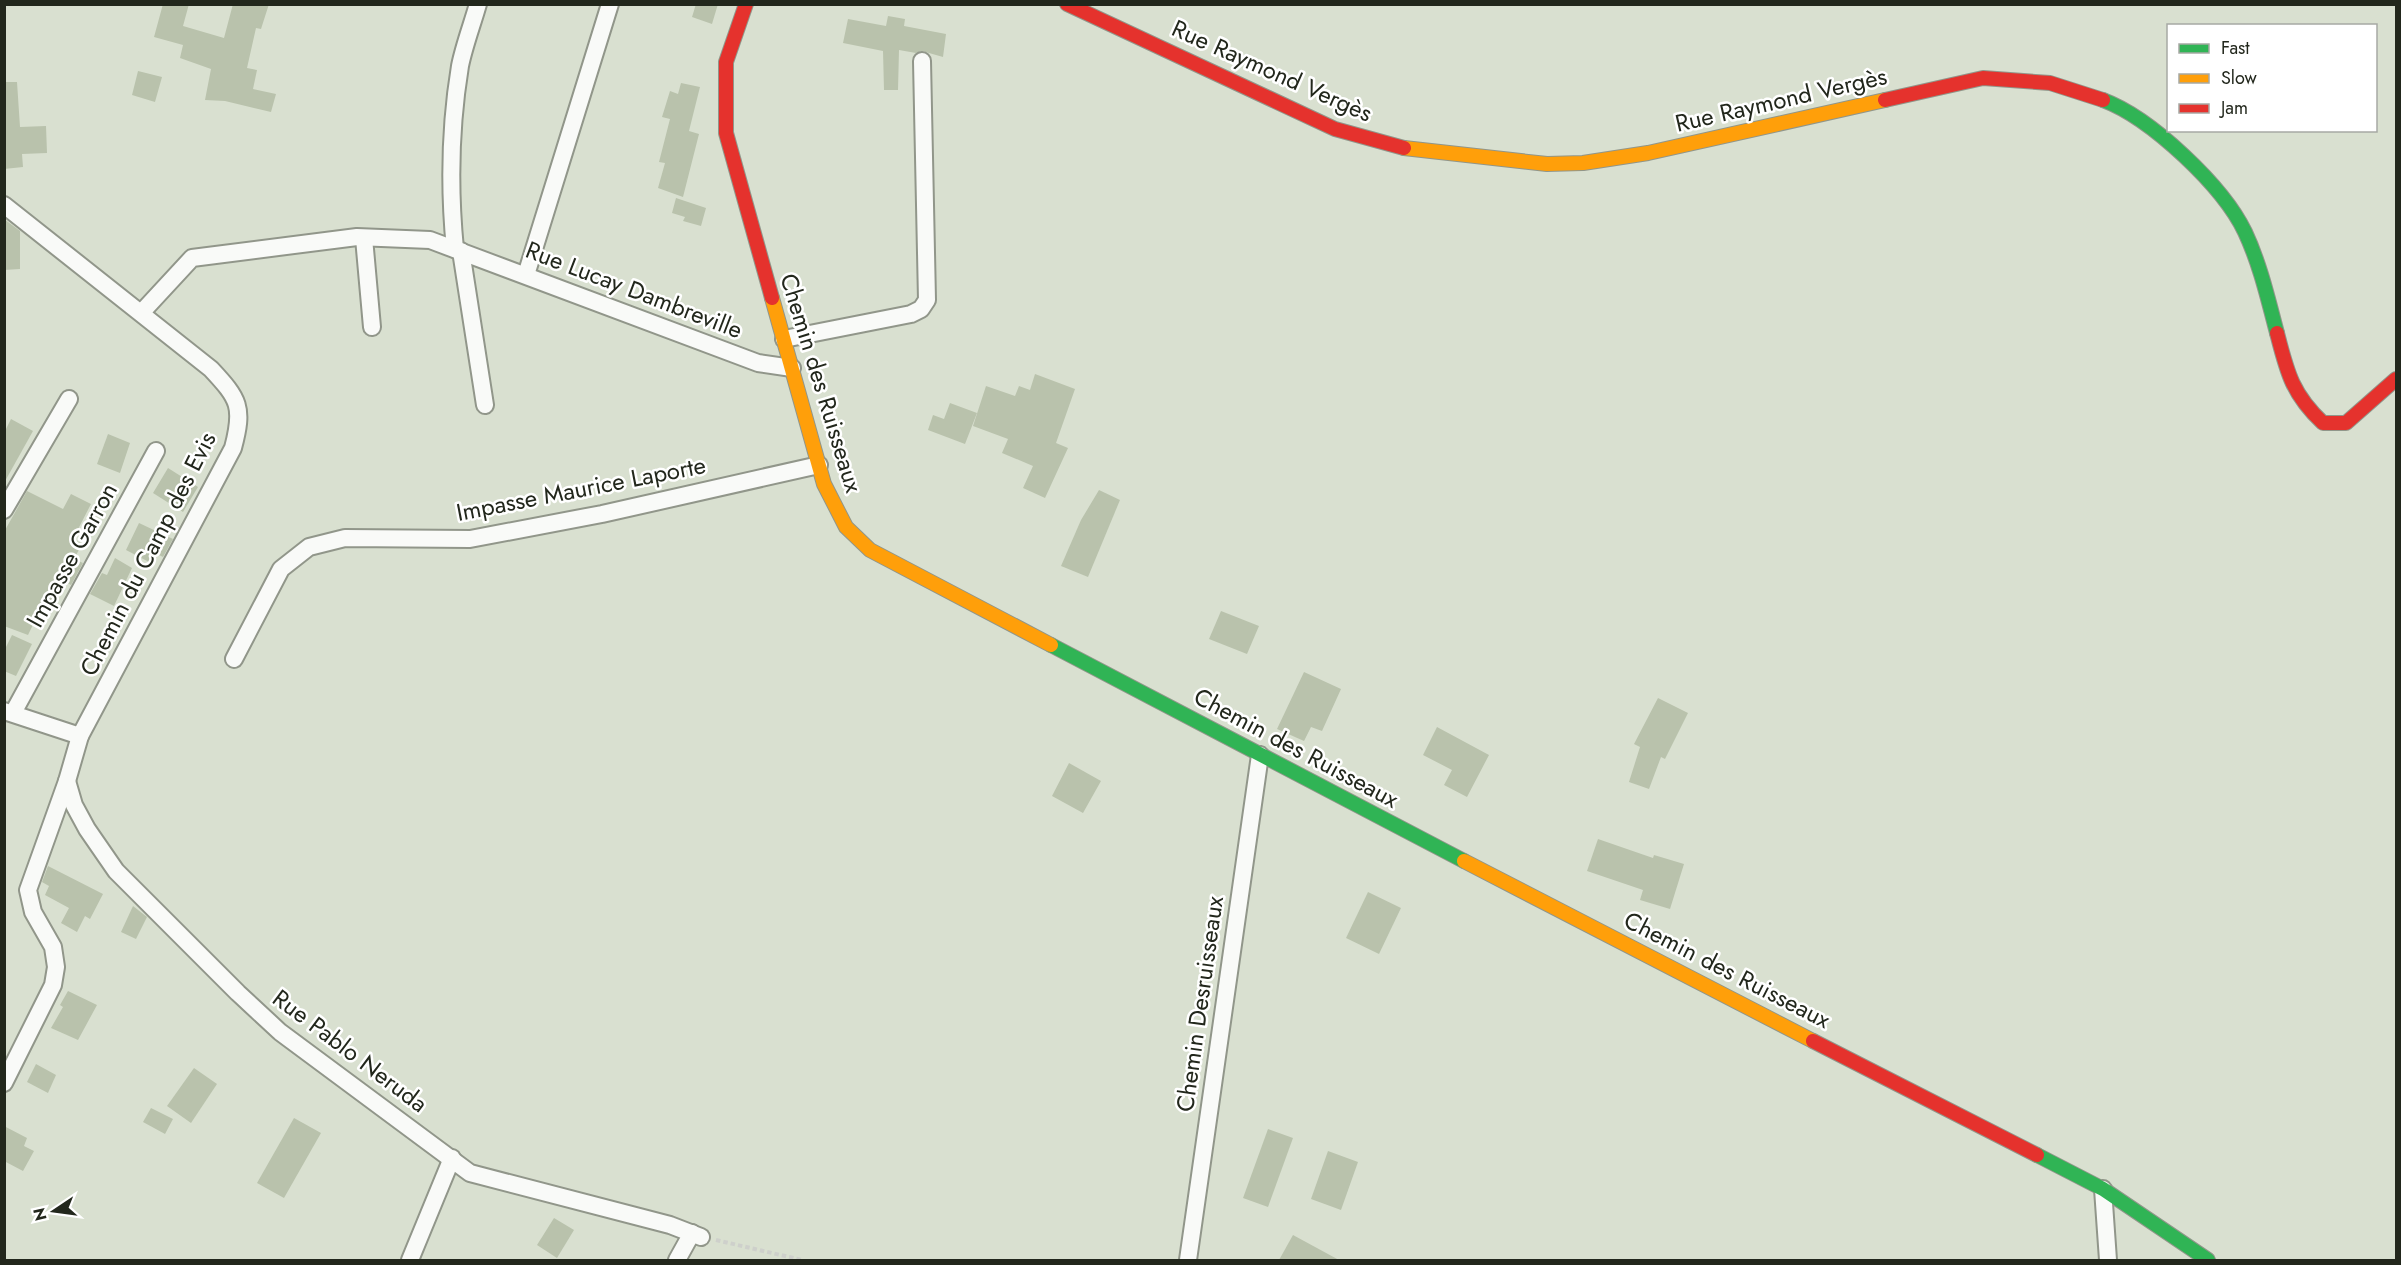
<svg xmlns="http://www.w3.org/2000/svg" width="2401" height="1265" font-family="Jost,sans-serif">
  <rect width="100%" height="100%" fill="#d9e0d0"/>
  <!-- building -->
  <g fill="#b9c2ac">
    <path d="M163,4H189L183,26L224,38L233,4H269L261,29L256,28L247,68L257,70L253,89L276,94L271,112L225,101L205,100L211,69L180,58L183,45L154,37Z"/>
    <path d="M696,4H718L712,24L692,17Z"/>
    <path d="M888,16L905,19L904,26L946,34L943,57L922,51L916,53L899,50L898,90H884L883,51L843,43L848,19L886,26Z"/>
    <path d="M138,71L162,77L155,102L132,95Z"/>
    <path d="M4,82H17L20,127L46,126L47,153L22,154L23,167L4,169Z"/>
    <path d="M681,83L700,87L689,131L699,134L683,197L658,188L665,163L659,162L670,119L662,117L670,91L678,94Z"/>
    <path d="M676,198L706,208L701,226L683,221L685,217L672,213Z"/>
    <path d="M4,219L20,231V269L4,270Z"/>
    <path d="M1035,374L1075,389L1056,443L1068,448L1045,498L1023,488L1033,466L1002,453L1008,439L973,426L986,386L1015,396L1019,386L1030,390Z"/>
    <path d="M950,403L977,413L965,444L928,430L933,415L944,419Z"/>
    <path d="M11,419L33,431L4,483V433Z"/>
    <path d="M108,434L130,443L120,473L97,464Z"/>
    <path d="M168,468L198,487L183,512L153,493Z"/>
    <path d="M1099,490L1120,500L1088,577L1061,566L1081,520Z"/>
    <path d="M27,491L63,509L71,494L91,504L73,539L82,544L74,559L83,563L71,585L61,580L49,604L44,602L28,635L4,626V532Z"/>
    <path d="M139,523L173,539L163,557L153,552L149,562L126,550Z"/>
    <path d="M115,558L132,568L114,606L90,594L102,573L107,575Z"/>
    <path d="M1221,611L1259,626L1247,654L1209,639Z"/>
    <path d="M12,635L32,644L16,676L4,671V651Z"/>
    <path d="M1304,672L1341,689L1322,731L1311,727L1304,741L1277,729Z"/>
    <path d="M1658,698L1688,713L1665,759L1661,757L1649,789L1629,782L1640,747L1634,744Z"/>
    <path d="M1437,727L1489,755L1467,797L1444,785L1452,770L1423,755Z"/>
    <path d="M1069,763L1101,781L1083,813L1052,796Z"/>
    <path d="M1598,839L1653,858L1654,855L1684,864L1670,909L1640,900L1643,890L1587,871Z"/>
    <path d="M48,866L103,894L90,919L85,916L77,932L61,923L69,908L45,895L49,886L42,882Z"/>
    <path d="M1368,892L1401,908L1379,954L1346,938Z"/>
    <path d="M133,906L147,917L136,939L121,932Z"/>
    <path d="M68,991L97,1005L78,1040L51,1028L63,1007L60,1005Z"/>
    <path d="M36,1064L56,1075L48,1093L27,1082Z"/>
    <path d="M194,1068L217,1084L191,1123L167,1106Z"/>
    <path d="M151,1108L173,1119L165,1134L143,1122Z"/>
    <path d="M294,1118L321,1133L284,1198L257,1183Z"/>
    <path d="M4,1126L27,1138L24,1146L34,1151L23,1171L4,1161Z"/>
    <path d="M1268,1129L1293,1138L1268,1207L1243,1198Z"/>
    <path d="M1328,1151L1358,1162L1341,1210L1311,1199Z"/>
    <path d="M554,1218L574,1230L557,1258L537,1245Z"/>
    <path d="M1293,1235L1339,1260H1279Z"/>
  </g>
  <g fill="none" stroke-linecap="round" stroke-linejoin="round">
    <!-- street casing -->
    <g stroke="#91968a" stroke-width="20">
      <g id="street">
        <path d="M4,205L211,369C239,399 244,407 233,448L80,736L4,711"/>
        <path d="M364,238L372,327"/>
        <path d="M455,249C449,188 450,127 460,66C464,46 472,25 478,4"/>
        <path d="M461,251L485,405"/>
        <path d="M526,275L610,4"/>
        <path d="M142,312L192,258L357,237L430,240L758,363L792,368"/>
        <path d="M784,339L911,314L921,309L927,300L922,61"/>
        <path d="M4,510L69,399"/>
        <path d="M234,659L281,569L309,547L345,538L470,539L602,514L819,465"/>
        <path d="M13,713L156,451"/>
        <path d="M67,781L74,805L87,829L116,871L238,993L280,1032L470,1173L670,1225L701,1237"/>
        <path d="M4,1083L53,985L56,967L53,947L33,912L28,890L67,781L80,736"/>
        <path d="M2103,1189L2108,1260"/>
        <path d="M410,1260L452,1158"/>
        <path d="M677,1260L692,1233"/>
        <path d="M1188,1260L1260,755"/>
      </g>
    </g>
    <!-- fast casing -->
    <g stroke="#91968a" stroke-width="16">
      <g id="fast">
        <path d="M2103,100C2151,118 2223,186 2245,232C2260,264 2268,299 2277,333"/>
        <path d="M1051,645L1464,861"/>
        <path d="M2037,1155L2103,1189L2208,1260"/>
      </g>
    </g>
    <!-- slow casing -->
    <g stroke="#91968a" stroke-width="16">
      <g id="slow">
        <path d="M1404,148L1547,164L1583,163L1648,153L1885,100"/>
        <path d="M772,298L824,484L846,527L870,550L1051,645"/>
        <path d="M1464,861L1813,1041"/>
      </g>
    </g>
    <!-- jam casing -->
    <g stroke="#91968a" stroke-width="16">
      <g id="jam">
        <path d="M746,4L726,62V133L772,298"/>
        <path d="M1067,4L1335,129L1404,148"/>
        <path d="M1885,100L1983,78L2050,83L2103,100"/>
        <path d="M2277,333C2287,372 2292,394 2323,423H2346L2396,379"/>
        <path d="M1813,1041L2037,1155"/>
      </g>
    </g>
    <!-- path -->
    <path stroke="#ced0cb" stroke-width="4" stroke-dasharray="4.5 3" stroke-linecap="butt" d="M716,1240L802,1260"/>
    <!-- street -->
    <use href="#street" stroke="#f9faf8" stroke-width="16"/>
    <!-- fast -->
    <use href="#fast" stroke="#30b455" stroke-width="14"/>
    <!-- slow -->
    <use href="#slow" stroke="#ff9f0a" stroke-width="14"/>
    <!-- jam -->
    <use href="#jam" stroke="#e5322d" stroke-width="14"/>
  </g>
  <g text-anchor="middle" stroke-width="5" stroke-linejoin="round" paint-order="stroke">
    <!-- street labels -->
    <g font-size="24" fill="#22271c" stroke="#fff">
      <text transform="translate(1272 71) rotate(24)" y="8">Rue Raymond Vergès</text>
      <text transform="translate(1781 100) rotate(-13)" y="8">Rue Raymond Vergès</text>
      <text transform="translate(634 290) rotate(21)" y="8">Rue Lucay Dambreville</text>
      <text transform="translate(821 383) rotate(73)" y="8">Chemin des Ruisseaux</text>
      <text transform="translate(581 489) rotate(-11)" y="8">Impasse Maurice Laporte</text>
      <text transform="translate(148 554) rotate(-63)" y="8">Chemin du Camp des Evis</text>
      <text transform="translate(72 555) rotate(-61)" y="8">Impasse Garron</text>
      <text transform="translate(1296 748) rotate(28)" y="8">Chemin des Ruisseaux</text>
      <text transform="translate(1727 970) rotate(27)" y="8">Chemin des Ruisseaux</text>
      <text transform="translate(1200 1004) rotate(-82)" y="8">Chemin Desruisseaux</text>
      <text transform="translate(350 1051) rotate(37)" y="8">Rue Pablo Neruda</text>
    </g>
  </g>
  <!-- border -->
  <rect width="2401" height="1265" fill="none" stroke="#22271c" stroke-width="12"/>
  <!-- legend -->
  <rect x="2167" y="24" width="210" height="108" fill="#ffffff" stroke="#a7a9a4" stroke-width="1.5"/>
  <rect x="2179" y="44" width="30" height="9" fill="#30b455" stroke="#a7a9a4" stroke-width="1.5"/>
  <text x="2221" y="54" font-size="18" fill="#22271c">Fast</text>
  <rect x="2179" y="74" width="30" height="9" fill="#ff9f0a" stroke="#a7a9a4" stroke-width="1.5"/>
  <text x="2221" y="84" font-size="18" fill="#22271c">Slow</text>
  <rect x="2179" y="104" width="30" height="9" fill="#e5322d" stroke="#a7a9a4" stroke-width="1.5"/>
  <text x="2221" y="114" font-size="18" fill="#22271c">Jam</text>
  <!-- north arrow -->
  <g transform="translate(54 1211) rotate(257)" stroke="#ffffff" stroke-width="4.5" paint-order="stroke">
  <path d="M0-4.5L10 22L0 15L-10 22Z" fill="#22271c"/>
  <text y="-9" font-size="16" font-weight="bold" text-anchor="middle" fill="#22271c">N</text>
  </g>
</svg>
